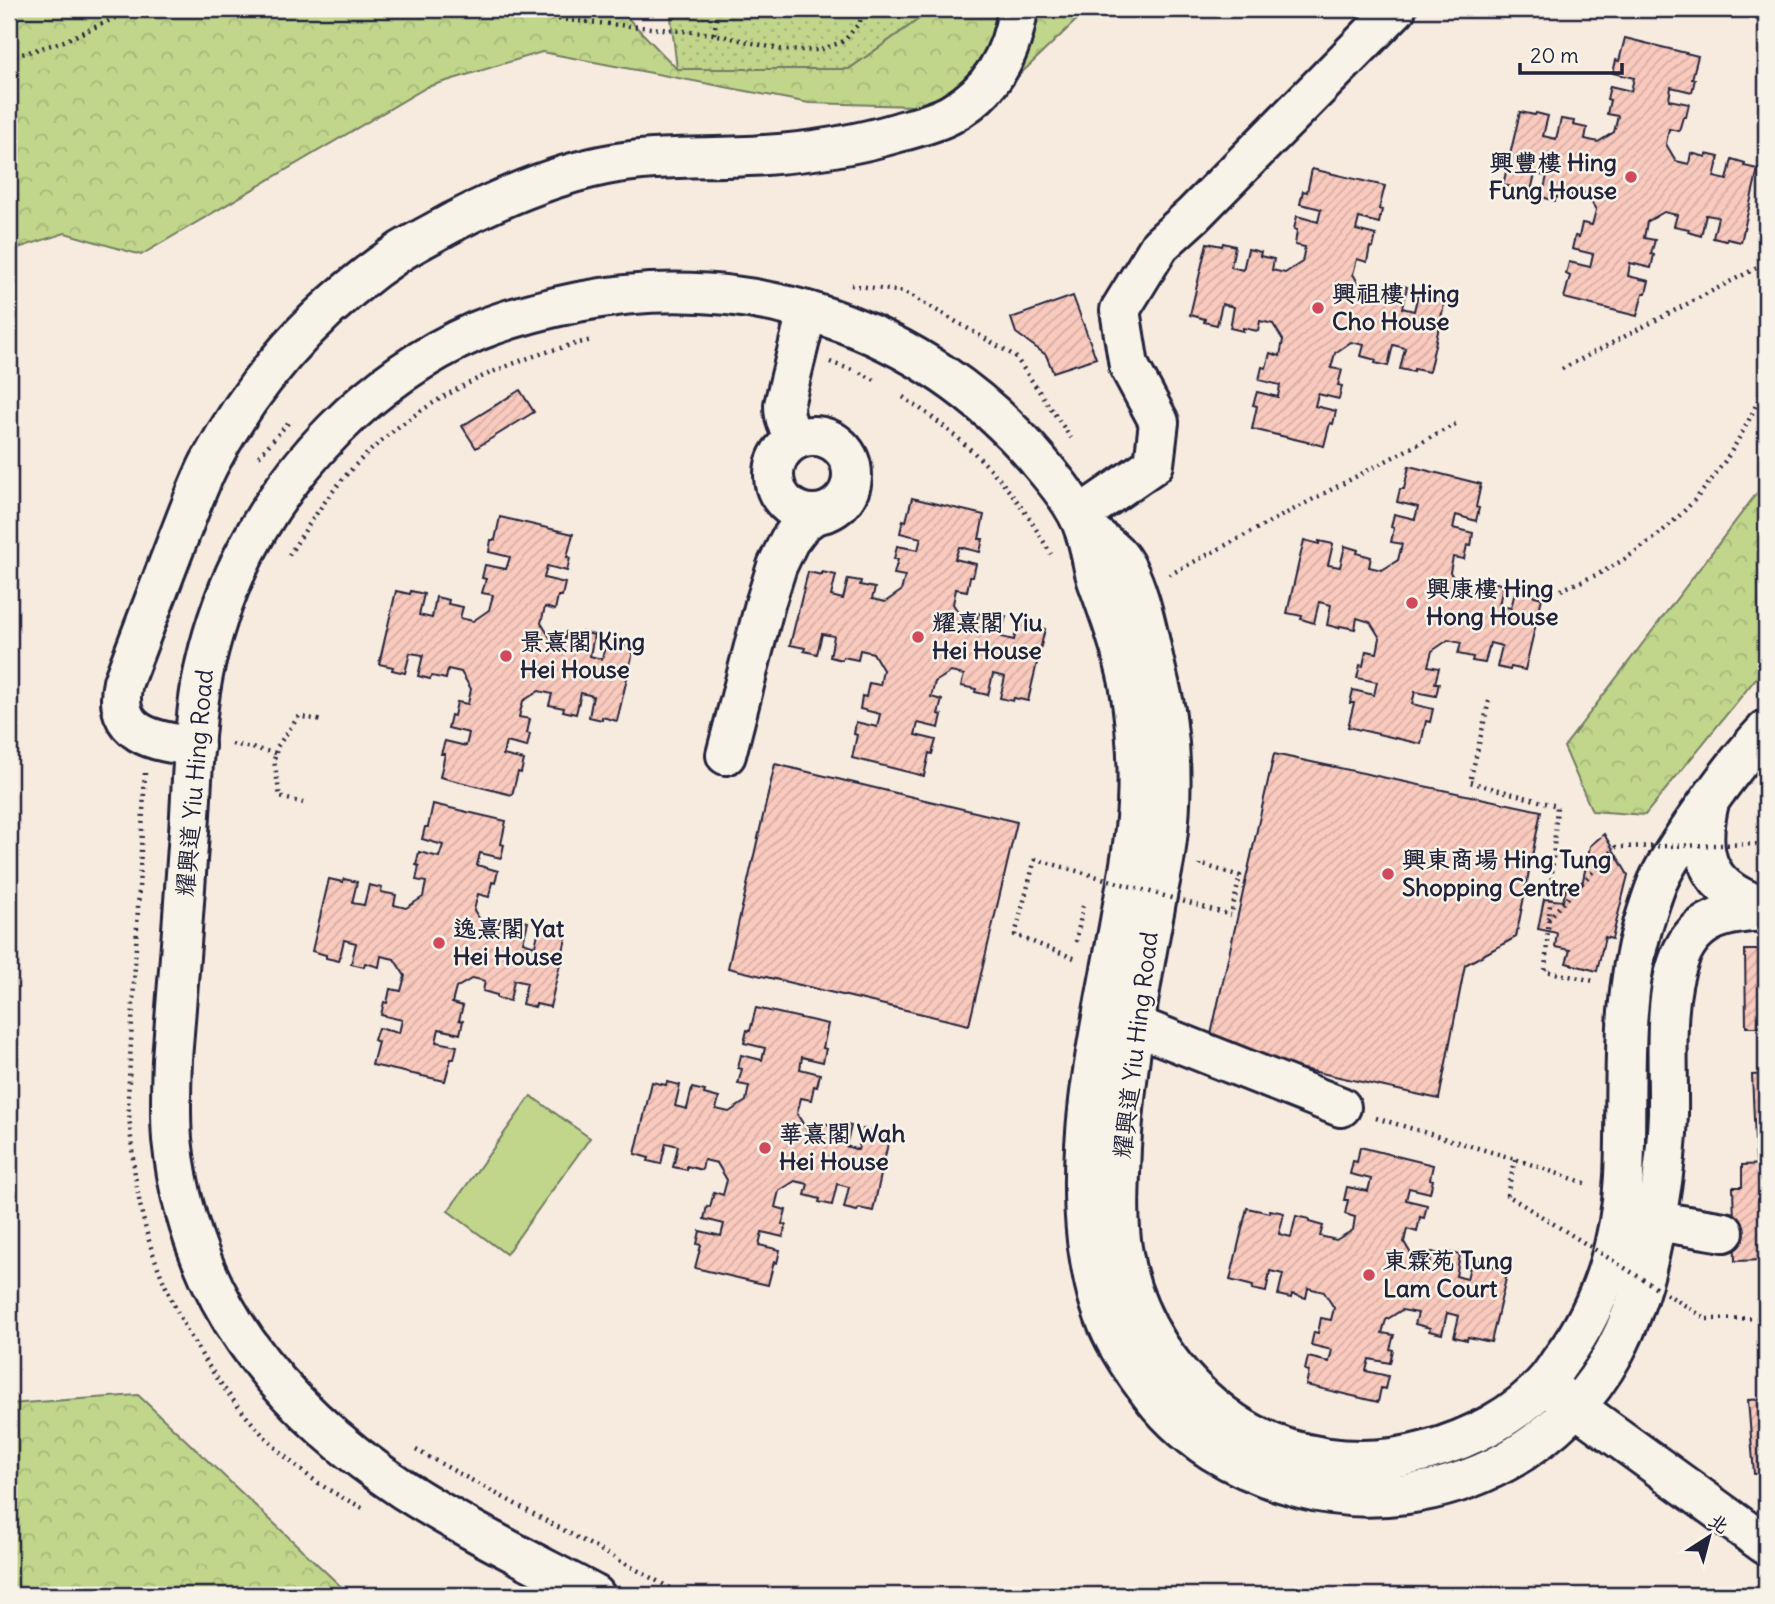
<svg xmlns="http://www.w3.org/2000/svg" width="1775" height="1604" font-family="Delius,'LXGW WenKai TC',sans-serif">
  <defs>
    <pattern id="green-dots" width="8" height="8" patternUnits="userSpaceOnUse" patternTransform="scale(1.75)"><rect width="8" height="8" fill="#c1d58b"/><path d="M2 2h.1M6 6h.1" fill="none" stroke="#a6b779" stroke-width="1.8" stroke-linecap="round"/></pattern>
    <pattern id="forest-crowns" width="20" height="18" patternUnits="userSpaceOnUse" patternTransform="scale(1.75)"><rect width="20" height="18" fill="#c1d58b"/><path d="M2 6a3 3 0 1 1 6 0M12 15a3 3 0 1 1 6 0" fill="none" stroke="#a6b779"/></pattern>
    <pattern id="building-hatch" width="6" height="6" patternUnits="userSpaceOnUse" patternTransform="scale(1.75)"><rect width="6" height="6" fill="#f9cabe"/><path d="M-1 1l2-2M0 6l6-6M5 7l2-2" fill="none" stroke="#d5ada4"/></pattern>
  </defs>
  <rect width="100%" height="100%" fill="#f7ebe0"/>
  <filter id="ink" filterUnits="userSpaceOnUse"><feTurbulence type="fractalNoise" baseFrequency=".0143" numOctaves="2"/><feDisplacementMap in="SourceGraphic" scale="14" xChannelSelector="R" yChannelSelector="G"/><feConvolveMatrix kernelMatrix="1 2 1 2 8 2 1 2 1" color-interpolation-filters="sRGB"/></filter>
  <g filter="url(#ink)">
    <!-- green -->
    <path fill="url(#green-dots)" stroke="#727c63" stroke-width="2" d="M670,9H933L849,69H677Z"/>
    <!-- forest -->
    <g fill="url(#forest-crowns)" stroke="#727c63" stroke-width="2">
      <path d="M9,9H619L677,69H849L933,9H1088L985,108L809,103L542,52L427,87L141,255L65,233L9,251Z"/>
      <path d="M1745,9H1766V27Z"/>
      <path d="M1766,481V666L1645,815L1592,811L1564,747Z"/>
      <path d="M138,1395L350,1595H9V1404Z"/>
    </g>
    <!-- pitch -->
    <path fill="#c1d58b" stroke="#727c63" stroke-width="2" d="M531,1096L590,1138L506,1254L448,1211Z"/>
    <!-- building -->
    <g fill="url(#building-hatch)" stroke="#22223b" stroke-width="2">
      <path d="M1625,38L1698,56L1692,79H1695L1692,92L1671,87L1669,100L1689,104L1686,117H1683L1679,131L1669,129L1666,144L1676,161L1689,164L1691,153L1706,157V154L1719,157L1714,177L1727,180L1732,159L1745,163L1744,166L1758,169L1741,242L1727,239L1726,241L1713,238L1718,217L1706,215L1701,236L1688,232L1689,229L1674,226L1677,215L1664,212L1647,222L1644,238L1655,240L1651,254L1654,255L1651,268L1630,263L1628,276L1649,281L1646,293H1643L1637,316L1564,298L1570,276L1566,274L1569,262L1590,267L1593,254L1572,249L1575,236L1579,237L1582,223L1592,225L1596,210L1586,193L1573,190L1570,200L1556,197L1555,201L1542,197L1547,176L1535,174L1530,195L1517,191L1518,188L1503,185L1520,112L1535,115L1536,113L1548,116L1543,136L1556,139L1561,119L1574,121L1573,125L1587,128L1585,139L1598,142L1614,132L1618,116L1607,114L1610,100L1607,99L1610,86L1631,91L1634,78L1613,73L1616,60L1619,61Z"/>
      <path d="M1312,169L1385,186L1379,209L1382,210L1379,223L1359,218L1356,230L1376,235L1373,248L1370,247L1367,262L1357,259L1353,274L1363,291L1376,294L1378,284L1393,288L1394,284L1407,287L1402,308L1414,311L1419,290L1432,293L1431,296L1445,300L1429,372L1414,369V372L1400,369L1405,348L1393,345L1388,366L1375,363L1376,360L1361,356L1364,345L1351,342L1335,353L1331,368L1342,370L1338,385L1342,386L1339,399L1318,394L1315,406L1336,411L1333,424L1330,423L1324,446L1252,429L1257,406L1253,405L1257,392L1278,397L1280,385L1259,380L1262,367L1266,368L1270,353L1280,356L1283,340L1273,324L1260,321L1258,331L1243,328V331L1230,328L1234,307L1222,304L1217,325L1204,322L1205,319L1190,315L1207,243L1222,246L1223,243L1235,246L1231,267L1243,270L1248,249L1261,252L1260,256L1274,259L1272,270L1285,273L1302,262L1305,247L1295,245L1297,230L1294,229L1297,216L1318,222L1321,209L1300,204L1303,191L1307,192Z"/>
      <path d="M1073,296L1096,358L1053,372L1046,355L1016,333L1011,318Z"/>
      <path d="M520,390L534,412L476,448L462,426Z"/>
      <path d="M1409,466L1481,484L1476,507L1479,508L1476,521L1456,515L1453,528L1473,533L1471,546L1467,545L1464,559L1453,557L1450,572L1460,589L1473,592L1475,582L1490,585V581L1503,585L1499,606L1511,608L1516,588L1529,591L1528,594L1542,598L1525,670L1511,667L1510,670L1497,667L1502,646L1490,643L1485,663L1472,661L1473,657L1458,654L1461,643L1448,640L1432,651L1428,666L1439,668L1435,683H1439L1436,696L1415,692L1412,704L1433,709L1430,722L1426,721L1421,744L1348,727L1354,703H1350L1353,690L1374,695L1377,682L1357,678L1360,665L1363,666L1366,651L1377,653L1380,638L1370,622L1357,618L1355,629L1340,626L1339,628L1327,625L1331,605L1319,602L1314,623L1301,619L1302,616L1287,613L1304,540L1319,544V541L1333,544L1328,565L1340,567L1345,546L1358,550L1357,553L1371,557L1369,567L1382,570L1398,560L1402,544L1391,542L1394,528L1391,527L1394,514L1415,519L1418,507L1397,502L1400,489H1404Z"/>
      <path d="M912,498L984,515L979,539H983L980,552L959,547L955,559L976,564L973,577H970L967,591L956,589L953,604L963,620L976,624L978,613L992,617L994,614L1006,616L1001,637L1014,640L1019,619L1032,622L1031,626L1045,629L1028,701L1014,698L1013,701L1000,698L1005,677L993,674L988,695L975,692L976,689L961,686L964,675L951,672L935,682L931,697L942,700L938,714L942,715L939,728L918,723L915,735L936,740L932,754L929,753L924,776L852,758L857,735L854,734L856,722L877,727L880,714L860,709L862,696L866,697L869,683L880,685L883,670L873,653L860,650L858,660L843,657L842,660L830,657L834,636L822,634L817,654L804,651L805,648L790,645L808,572L822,575V572L836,575L831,596L843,599L848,579L861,581L860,585L875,588L872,599L885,602L901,591L905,576L894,574L898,559H894L897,546L918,550L921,538L900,533L903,520L906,521Z"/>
      <path d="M500,517L573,534L567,557L570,558L567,571L547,566L544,578L565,583L562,596H558L555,610L545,607L541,623L551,639L564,643L566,632L581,636L582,632L594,635L590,656L602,659L607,638L620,641L619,645L634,648L617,721L602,717V720L589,717L593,696L581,693L576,714L563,711L564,708L549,705L552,694L539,691L523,701L519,717L530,719L527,733L530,734L527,747L506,742L503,755L524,760L521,773L518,772L512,795L440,777L445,754H441L445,741L466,746L469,733L448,728L451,715L454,716L457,702L468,704L471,689L461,672L448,669L446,679L432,676L430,679L418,676L423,655L410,653L405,673L392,670L393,667L379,664L396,591L410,594L411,591L424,594L419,615L432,618L436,597L449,600L448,604L463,607L460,618L473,621L489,610L493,595L482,593L486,579L482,578L485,565L506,569L510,557L489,552L491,540H495Z"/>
      <path d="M1274,754L1541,811L1516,937L1465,965L1439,1099L1208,1048Z"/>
      <path d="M775,764L1017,822L969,1025L728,968Z"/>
      <path d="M1765,785L1766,856H1760V831H1765Z"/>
      <path d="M433,804L506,821L501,844L504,845L501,858L480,853L477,865L498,871L495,883L492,882L489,897L478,894L474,910L484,926L497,929L500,919L514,922L515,919L528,922L523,942L535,946L540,925L553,928V931L567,934L550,1007L536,1004L535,1007L522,1004L527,983L514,980L510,1001L497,998V995L483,991L485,981L473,978L456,988L452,1003L463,1006L459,1020L463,1021L460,1034L439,1029L436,1042L457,1046L454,1059H451L445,1081L372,1065L378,1042L374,1040L378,1028L399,1033L402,1020L381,1015L384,1002L387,1003L390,989L401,991L405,976L394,959L381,956L379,967L365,963L364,967L351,964L356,943L344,940L339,961L326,958V955L312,951L329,879L343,882L344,879L357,882L352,903L364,905L369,885L382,888L381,892L396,895L394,905L406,908L423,897L426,882L416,880L419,866L416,865L419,852L439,857L443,845L422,839L425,827H428Z"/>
      <path d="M1604,834L1628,875L1612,939L1605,937L1597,971L1566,963L1570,950L1555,947L1557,933L1538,929L1544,899L1563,901L1568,882L1582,885L1590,846Z"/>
      <path d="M1745,950H1766V1027H1746Z"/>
      <path d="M756,1008L828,1024L823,1048L826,1049L823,1062L802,1057L800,1069L820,1074L817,1087L814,1086L811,1100L801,1098L797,1114L807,1130L820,1133L822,1123L837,1126L838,1123L851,1126L846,1146L858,1150L863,1129L876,1132L875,1135L889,1139L873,1211L859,1208L857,1211L844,1208L849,1187L837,1184L832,1205L819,1202L820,1199L805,1195L808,1184L795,1181L779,1191L775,1207L786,1210L782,1224L786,1225L783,1237L762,1232L759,1245L780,1250L777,1263L774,1262L768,1285L695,1268L701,1245L697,1244L700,1231L721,1236L724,1224L704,1219L707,1206L710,1207L714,1192L723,1195L727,1180L717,1163L704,1160L702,1170L687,1166V1170L673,1167L678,1146L666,1143L661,1164L648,1161L649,1158L635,1154L652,1082L666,1085L667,1082L680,1085L675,1106L687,1109L692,1088L705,1091L704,1094L719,1098L716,1109L729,1112L746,1101L749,1086L738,1084L742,1069L738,1068L741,1055L762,1060L765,1048L744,1043L747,1030L750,1031Z"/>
      <path d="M1766,1074V1163H1756L1752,1075Z"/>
      <path d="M1360,1147L1433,1165L1430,1179L1433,1180L1430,1193L1409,1188L1406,1200L1427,1205L1424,1218L1420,1217L1417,1232L1407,1229L1404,1242L1414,1259L1430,1262L1432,1252L1446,1256L1447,1252L1460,1255L1456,1276L1467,1279L1472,1258L1486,1261L1485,1264L1508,1270L1491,1342L1468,1337L1467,1340L1454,1337L1459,1316L1447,1313L1442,1334L1429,1331L1430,1328L1415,1324L1418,1313L1402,1310L1386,1320L1382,1333L1394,1335L1390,1349L1393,1350L1390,1363L1369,1359L1366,1371L1388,1376L1385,1389L1381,1388L1378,1402L1306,1385L1309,1371L1305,1370L1308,1357L1329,1362L1332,1350L1311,1345L1314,1332L1318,1333L1321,1318L1331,1320L1334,1308L1324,1292L1308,1288L1306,1298L1292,1294L1291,1298L1278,1295L1283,1274L1270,1271L1266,1292L1252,1289L1253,1286L1230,1280L1247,1208L1270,1213V1210L1284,1213L1279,1234L1291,1237L1296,1216L1309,1219V1222L1323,1226L1320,1236L1336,1240L1353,1230L1355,1217L1345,1214L1348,1200H1344L1347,1187L1368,1191L1371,1179L1350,1174L1353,1161L1357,1162Z"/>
      <path d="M1766,1164V1260L1735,1261L1733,1187H1742V1165Z"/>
      <path d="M1766,1399V1473L1754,1474L1748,1400Z"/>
    </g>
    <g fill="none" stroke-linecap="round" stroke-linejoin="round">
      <!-- minor casing -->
      <g stroke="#22223b" stroke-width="44">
        <g id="minor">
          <circle cx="813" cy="475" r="39"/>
          <path d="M796,439C788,428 784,419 784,405L807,311"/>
          <path d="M1079,516L1154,464L1159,422L1129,366L1120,310L1160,245L1193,215L1396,9"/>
          <path d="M1085,527C1095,536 1107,544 1116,553C1136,573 1147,628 1153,657C1157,676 1163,696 1166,716C1172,759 1172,804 1166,847C1164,867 1158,887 1155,907C1140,986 1126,1066 1121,1147C1120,1180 1117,1215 1122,1248C1132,1319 1174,1381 1233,1422C1288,1460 1362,1469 1426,1451C1470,1439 1517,1416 1547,1380C1553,1373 1558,1364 1564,1356C1602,1304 1621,1240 1624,1176C1628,1092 1619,1007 1643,925C1647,912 1651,899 1656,886C1663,868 1675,851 1686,834C1711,797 1736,762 1766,730"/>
          <path d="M195,746C155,742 111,735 123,682C141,636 158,590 176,544C187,517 196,490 209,464C255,378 320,305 401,251C419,240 437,231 455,221C506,195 561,172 617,163C667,155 716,159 765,155C810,152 855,145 899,132C916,127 935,123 951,114C992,91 1012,54 1018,9"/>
          <path d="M726,755L765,604L777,566L789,541L802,524L815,514"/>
          <path d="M1709,802C1696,858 1708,890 1766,907"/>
          <path d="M1112,1018L1134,1025L1341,1107"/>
          <path d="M1657,1221L1724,1232"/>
          <path d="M1555,1392L1766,1545"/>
          <path d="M595,1595C531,1561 465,1529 404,1490C276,1405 188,1296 172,1139C170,1113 171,1086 172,1059C178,983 184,908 189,832C192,785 193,738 200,692C206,652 219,611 235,574C282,469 371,377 477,331C509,318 544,309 578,302C750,268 923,326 1037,459C1054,479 1078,507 1085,532C1091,548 1092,566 1098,583C1110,616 1122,649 1129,683C1136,723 1139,765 1137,805C1135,846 1126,886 1119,927C1100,1030 1075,1134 1087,1240C1091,1268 1096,1298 1108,1325C1117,1346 1130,1366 1144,1385C1183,1441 1236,1471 1301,1488C1369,1506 1444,1495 1505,1462C1607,1405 1644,1311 1659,1201C1664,1172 1667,1143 1668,1114C1669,1066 1662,1001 1680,957C1696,917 1728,913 1766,911"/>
        </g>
      </g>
      <!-- path -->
      <g stroke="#22223b" stroke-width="4.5" stroke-dasharray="2 5" stroke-linecap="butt">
        <path d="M468,9L472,11L714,34L783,50H820L844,41L860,22L862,9"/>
        <path d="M714,34L717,15L719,9"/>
        <path d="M9,58L64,41L128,12L132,9"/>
        <path d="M851,285L905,292L1015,356L1071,438"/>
        <path d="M830,362L852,370"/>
        <path d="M1562,369L1766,263"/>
        <path d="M860,373L877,381"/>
        <path d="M903,397C940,421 981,455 1009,491C1025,510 1038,532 1051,554"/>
        <path d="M259,456L288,423"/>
        <path d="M289,555C307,527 326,498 348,473C412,403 501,360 592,340"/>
        <path d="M1169,575L1458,423"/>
        <path d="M1561,590C1574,584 1588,579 1600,573C1658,543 1706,496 1738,440C1749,421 1760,399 1766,377"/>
        <path d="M1760,694L1766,687"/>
        <path d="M1489,701L1470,782L1557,806L1545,971L1594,981"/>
        <path d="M232,744L276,753L274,760L280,797L303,803"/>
        <path d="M276,753L277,747L299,716L322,721"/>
        <path d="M145,773L128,1099C131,1142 134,1184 145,1226C168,1318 238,1427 317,1482C331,1492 347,1500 363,1508"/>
        <path d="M1035,859L1015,935L1074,958"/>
        <path d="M1200,866V864L1240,876L1231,915"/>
        <path d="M1076,942L1083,906"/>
        <path d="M1376,1118L1515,1159L1588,1184"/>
        <path d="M1707,1319L1766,1318"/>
        <path d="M416,1450L683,1595"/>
      </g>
      <!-- minor -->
      <use href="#minor" stroke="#f7f3e8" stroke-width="38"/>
      <!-- path-bridge -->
      <g stroke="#22223b" stroke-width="4.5" stroke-dasharray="2 5" stroke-linecap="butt">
        <path d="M1035,859L1231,915"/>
        <path d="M1548,919L1616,847L1766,844"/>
        <path d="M1515,1159L1507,1195L1707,1319"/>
      </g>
    </g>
  </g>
  <!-- markers -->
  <g fill="#d1495b" stroke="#f7f3e8" stroke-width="2.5">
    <circle cx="1631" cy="177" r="7"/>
    <circle cx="1318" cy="308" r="7"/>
    <circle cx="1412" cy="603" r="7"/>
    <circle cx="918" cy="637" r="7"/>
    <circle cx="506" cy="656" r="7"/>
    <circle cx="1388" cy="874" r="7"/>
    <circle cx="439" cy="943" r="7"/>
    <circle cx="765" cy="1148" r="7"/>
    <circle cx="1369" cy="1275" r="7"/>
  </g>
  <g text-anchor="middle" stroke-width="5" stroke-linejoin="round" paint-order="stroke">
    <!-- poi labels -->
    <g font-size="24" font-weight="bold" fill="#22223b" stroke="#f7f3e8" text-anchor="start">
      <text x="1617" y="171" text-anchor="end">興豐樓 Hing<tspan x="1617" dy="28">Fung House</tspan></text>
      <text x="1332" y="302">興祖樓 Hing<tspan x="1332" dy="28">Cho House</tspan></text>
      <text x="1426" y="597">興康樓 Hing<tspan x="1426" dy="28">Hong House</tspan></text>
      <text x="932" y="631">耀熹閣 Yiu<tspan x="932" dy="28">Hei House</tspan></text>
      <text x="520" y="650">景熹閣 King<tspan x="520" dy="28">Hei House</tspan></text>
      <text x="1402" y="868">興東商場 Hing Tung<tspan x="1402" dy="28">Shopping Centre</tspan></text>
      <text x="453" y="937">逸熹閣 Yat<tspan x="453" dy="28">Hei House</tspan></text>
      <text x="779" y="1142">華熹閣 Wah<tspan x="779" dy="28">Hei House</tspan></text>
      <text x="1383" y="1269">東霖苑 Tung<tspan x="1383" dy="28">Lam Court</tspan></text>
    </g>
    <!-- street labels -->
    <g font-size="24" fill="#22223b" stroke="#f7f3e8">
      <text transform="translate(195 783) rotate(-85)" y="8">耀興道 Yiu Hing Road</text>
      <text transform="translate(1136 1045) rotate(-83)" y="8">耀興道 Yiu Hing Road</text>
    </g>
  </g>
  <!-- margin -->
  <rect width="1775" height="1604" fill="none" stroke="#f7f3e8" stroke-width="35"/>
  <rect x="18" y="18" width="1740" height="1569" fill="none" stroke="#22223b" stroke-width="2.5" filter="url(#ink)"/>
  <!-- north arrow -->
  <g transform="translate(1709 1537) rotate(36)" stroke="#f7f3e8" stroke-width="5" paint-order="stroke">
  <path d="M0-5L12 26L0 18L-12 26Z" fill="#22223b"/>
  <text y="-10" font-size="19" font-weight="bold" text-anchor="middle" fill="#22223b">北</text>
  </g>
  <!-- scale -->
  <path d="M1520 63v10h102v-10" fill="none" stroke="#22223b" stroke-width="3.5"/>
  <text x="1530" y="63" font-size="21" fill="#22223b" stroke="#f7f3e8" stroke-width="5" paint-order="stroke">20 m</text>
</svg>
